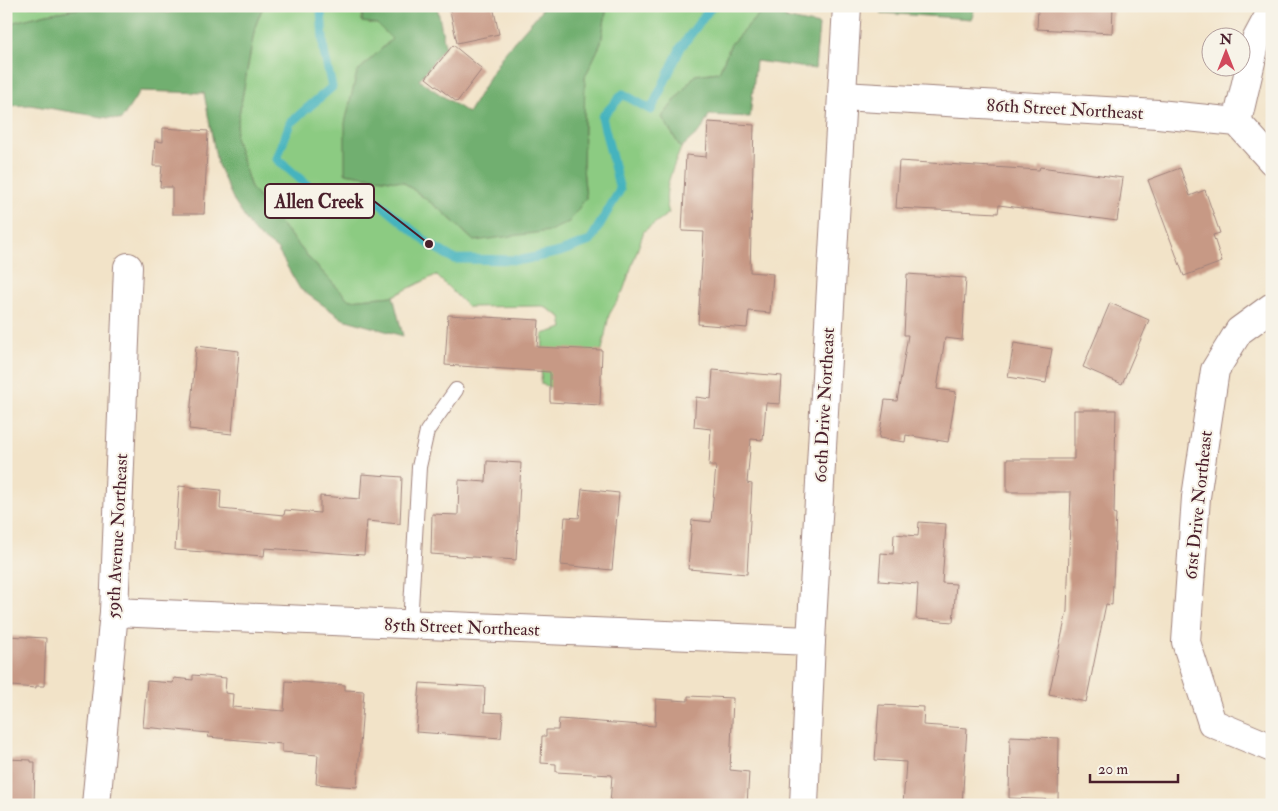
<svg xmlns="http://www.w3.org/2000/svg" width="1278" height="811" font-family="'IM FELL Double Pica',serif">
  <rect width="100%" height="100%" fill="#f7f3e8"/>
  <filter id="ink" filterUnits="userSpaceOnUse"><feTurbulence type="fractalNoise" baseFrequency=".02" numOctaves="2"/><feDisplacementMap in="SourceGraphic" scale="10" xChannelSelector="R" yChannelSelector="G"/><feConvolveMatrix kernelMatrix="1 2 1 2 8 2 1 2 1" color-interpolation-filters="sRGB"/></filter>
  <filter id="wash" filterUnits="userSpaceOnUse"><feTurbulence type="fractalNoise" baseFrequency=".0096" numOctaves="4" result="noise"/><feDisplacementMap in="SourceGraphic" scale="20" xChannelSelector="R" yChannelSelector="G"/><feGaussianBlur stdDeviation="1.12" result="paint"/><feColorMatrix in="noise" values="0 0 0 0 0 0 0 0 0 0 0 0 0 0 0 0 0 1.4 0 .05"/><feComposite in="paint" operator="in"/></filter>
  <g filter="url(#wash)">
    <rect width="100%" height="100%" fill="#f2e3c8"/>
    <!-- green -->
    <g fill="#8ccb82" stroke="#6b7556">
      <path d="M6,6H94L47,14L6,24Z"/>
      <path d="M263,6H363L362,22L377,24L392,39L357,72L345,173L403,182L442,211L474,241L586,198L583,168L585,76L601,43L607,6H760L759,14L731,44L719,72L695,75L662,117L681,148C673,169 661,191 669,213L644,231L623,291L609,315L602,350L550,387L541,384L543,334L563,328L561,317L543,306L468,307L436,275L393,296L349,300L309,258L251,188L235,137L255,27Z"/>
    </g>
    <!-- forest -->
    <g fill="#71af70" stroke="#5e674e">
      <path d="M94,6H144L169,13L176,6H263L255,27L235,137L251,188L309,258L349,300L393,296L403,336L343,319L300,289L277,249L255,233L235,203L217,163L204,93L140,91L121,120L30,105L6,106V24L47,14Z"/>
      <path d="M363,6H437L445,46L419,80L468,113L504,53L541,11V6H607L601,43L585,77L583,168L586,198L569,222L550,231L474,241L442,211L403,182L345,173V123L357,72L392,39L377,24L362,22Z"/>
      <path d="M760,6H787L785,18L819,25L815,69L756,61L750,117L709,115L702,129L681,148L662,117L695,75L719,72L731,44L759,14Z"/>
      <path d="M881,6H975L972,19L881,13Z"/>
    </g>
    <g fill="none" stroke-linecap="round" stroke-linejoin="round">
      <!-- stream -->
      <path stroke="#44b3be" stroke-width="9" d="M324,6L321,11L324,52L332,87L290,123L277,159L313,190L378,202L429,244L454,259L522,260L560,252L590,241L620,190L602,117L623,94L651,110L681,47L712,6"/>
    </g>
    <g id="blocks">
      <!-- building -->
      <g fill="#c79985">
        <path d="M449,6H493L499,34L457,43Z"/>
        <path d="M1038,6H1113L1112,33L1037,29Z"/>
        <path d="M453,45L482,69L457,102L426,78Z"/>
        <path d="M708,122L754,125L750,272L773,274L770,313L749,311L747,328L698,324L704,232L682,231L686,155L706,157Z"/>
        <path d="M163,128L208,131L204,214H172V187H160L162,166H153L155,141L163,142Z"/>
        <path d="M899,161L1039,170L1040,167L1123,178L1117,221L999,205L998,213L896,208Z"/>
        <path d="M1180,168L1190,196L1205,190L1220,233L1213,235L1222,262L1184,276L1148,180Z"/>
        <path d="M907,274L966,278L962,340L945,338L937,389L956,392L948,442L906,435L905,442L879,438L885,400L897,401L908,335H904Z"/>
        <path d="M1110,303L1149,320L1122,384L1083,367Z"/>
        <path d="M448,315L539,320L537,347L602,350L600,405L550,402V372L445,365Z"/>
        <path d="M1014,343L1052,349L1046,383L1008,377Z"/>
        <path d="M196,346L239,351L232,434L189,429Z"/>
        <path d="M713,370L782,376L780,404L766,403L763,440L751,439L747,483L752,484L747,574L688,569L692,520L711,522L716,466H709L711,429L694,427L696,397L711,399Z"/>
        <path d="M1074,410H1116L1114,513L1116,514L1112,605L1106,604L1086,702L1049,694L1067,611L1071,492H1007V459H1074Z"/>
        <path d="M487,461L521,463L516,560L431,554L432,514L458,515L459,480L486,482Z"/>
        <path d="M362,474L402,477L400,524L367,521L364,555L265,548L264,556L175,550L179,486L221,490L220,509L284,515L285,510L320,513V496L360,499Z"/>
        <path d="M582,489L619,493L612,570L561,565L565,517L579,518Z"/>
        <path d="M919,522L946,524L942,583L956,584L953,622L916,619L918,584L879,581L881,553L893,554L894,534L918,536Z"/>
        <path d="M6,636L46,638L44,686H36V688L11,686V685L6,684Z"/>
        <path d="M193,675L226,678L225,693L233,694L232,707L284,711L286,681L345,685V690L364,691L357,787L316,784L318,755L282,752V744L208,737L209,733L143,727L147,681L173,683L174,678L193,680Z"/>
        <path d="M420,683L485,687L484,712L503,713L501,738L416,732Z"/>
        <path d="M688,696L733,698L730,770L749,772L747,805H610L612,775L556,772V764L541,763L542,736H546V730H558L559,719L655,726L656,699L688,701Z"/>
        <path d="M879,705L924,707L923,725L967,728L962,805H903L906,762L875,760Z"/>
        <path d="M1010,736L1059,738L1058,800L1009,798Z"/>
        <path d="M6,759L31,760V762H35L34,805H6Z"/>
      </g>
    </g>
  </g>
  <g filter="url(#ink)">
    <use href="#blocks" fill-opacity="0" stroke="#9e817a" stroke-width="1"/>
    <g fill="none" stroke-linecap="round" stroke-linejoin="round">
      <!-- service casing -->
      <g stroke="#9e817a" stroke-width="16">
        <path id="service" d="M410,625L419,467L427,431L456,390"/>
      </g>
      <!-- minor casing -->
      <g stroke="#9e817a" stroke-width="30">
        <g id="minor">
          <path d="M842,96L1158,114L1237,122L1272,161"/>
          <path d="M1237,122L1256,40L1272,10"/>
          <path d="M1272,307L1239,331L1215,370L1196,497L1186,642L1212,723L1272,748"/>
          <path d="M114,612L811,641"/>
          <path d="M96,805L114,612L128,267"/>
          <path d="M804,805L811,641L847,6"/>
        </g>
      </g>
      <!-- service -->
      <use href="#service" stroke="#fff" stroke-width="14"/>
      <!-- minor -->
      <use href="#minor" stroke="#fff" stroke-width="28"/>
    </g>
  </g>
  <g text-anchor="middle" stroke-width="4" stroke-linejoin="round" paint-order="stroke">
    <!-- street labels -->
    <g font-size="18" fill="#4a1f2b" stroke="#f7f3e8">
      <text transform="translate(1065 109) rotate(3)" y="6">86th Street Northeast</text>
      <text transform="translate(824 405) rotate(-87)" y="6">60th Drive Northeast</text>
      <text transform="translate(1198 505) rotate(-84)" y="6">61st Drive Northeast</text>
      <text transform="translate(117 536) rotate(-87)" y="6">59th Avenue Northeast</text>
      <text transform="translate(462 627) rotate(2)" y="6">85th Street Northeast</text>
    </g>
  </g>
  <!-- callouts -->
  <path fill="none" stroke="#4a1f2b" stroke-width="2" d="M429 244L374 201"/>
  <circle fill="#4a1f2b" stroke="#f7f3e8" stroke-width="2" cx="429" cy="244" r="5"/>
  <rect fill="#f7f3e8" stroke="#4a1f2b" stroke-width="2" x="265" y="184" width="109" height="34" rx="5"/>
  <g font-size="19" text-anchor="middle" font-weight="bold" fill="#4a1f2b">
    <text x="319" y="208">Allen Creek</text>
  </g>
  <!-- margin -->
  <rect width="1278" height="811" fill="none" stroke="#f7f3e8" stroke-width="25"/>
  <!-- north arrow -->
  <g transform="translate(1226 52)"><circle r="24" fill="#f7f3e8" stroke="#b29e9c"/>
  <path d="M0-4L9 19L0 12L-9 19Z" fill="#d1495b"/>
  <text y="-8" font-size="14" font-weight="bold" text-anchor="middle" fill="#4a1f2b">N</text>
  </g>
  <!-- scale -->
  <path d="M1090 774v8h88v-8" fill="none" stroke="#4a1f2b" stroke-width="2.5"/>
  <text x="1098" y="774" font-size="15" fill="#4a1f2b" stroke="#f7f3e8" stroke-width="4" paint-order="stroke">20 m</text>
</svg>
